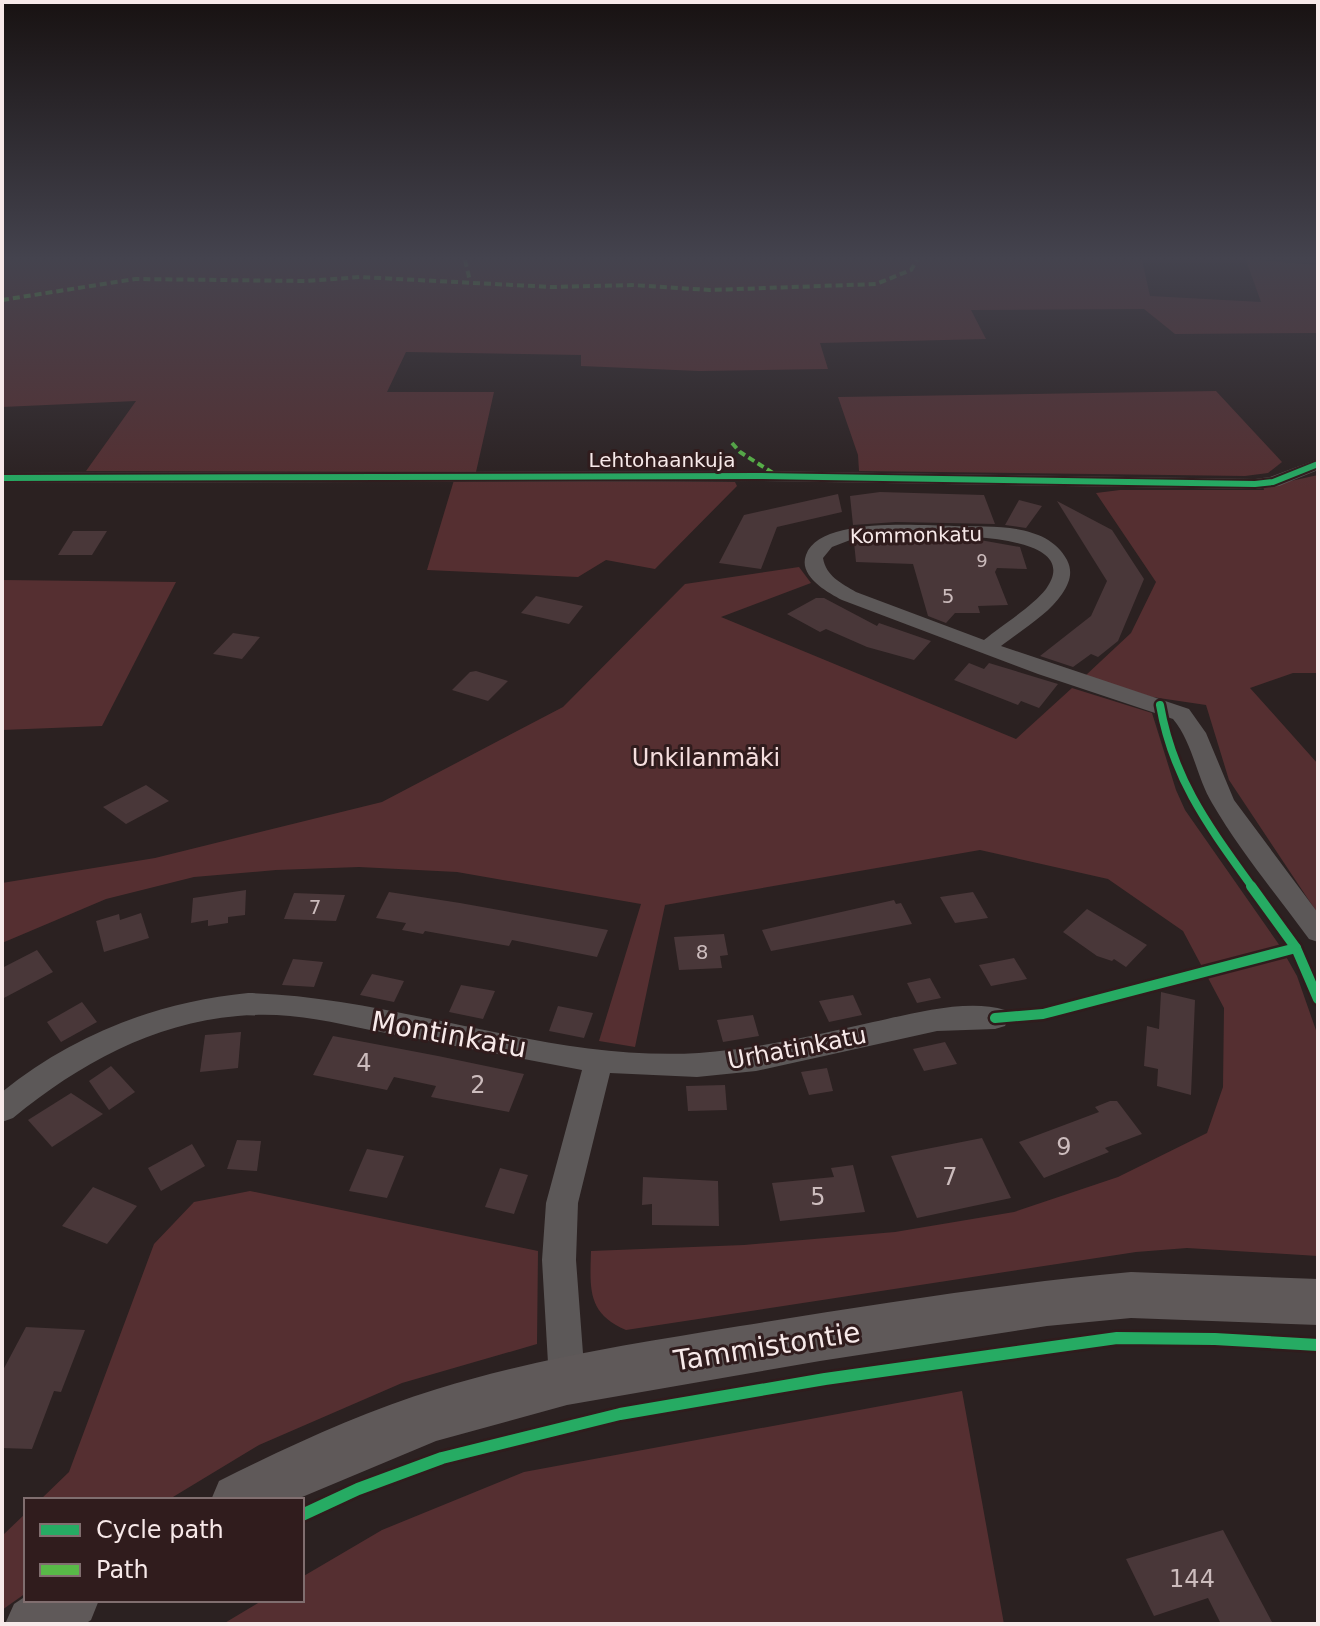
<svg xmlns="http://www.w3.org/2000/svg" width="1320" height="1626" font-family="'DejaVu Sans',sans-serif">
  <rect width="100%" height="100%" fill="#2b2121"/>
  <!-- green -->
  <g fill="#552f31">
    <path d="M2,260H1142L1150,296L1261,302L1246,260H1256L1318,265V333L1175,334L1144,309L971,310L986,339L820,343L828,369L699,371L581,366V355L406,352L387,392H494L476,472L86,471L136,401L2,407Z"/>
    <path d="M1216,391L1282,462L1268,473L1245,476L859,471L858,455L838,397Z"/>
    <path d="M1318,475V673H1293L1250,688L1318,764V914L1229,780L1206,705L1152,697L1085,676L1131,633L1156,582L1096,493L1120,490H1264L1263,487Z"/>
    <path d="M454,480L735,482L737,486L655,569L606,560L578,577L427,570Z"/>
    <path d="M799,567L811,583L721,617L1016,739L1072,688L1152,713L1176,790L1185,810L1280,946L1297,976L1318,1036V1256L1187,1248L1136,1252L626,1330C587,1313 590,1289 591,1251L744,1245L895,1232L1014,1212L1118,1177L1207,1133L1223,1087L1224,1008L1183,931L1108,879L980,850L665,905L635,1047L599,1041L641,904L457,872L359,867L276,870L194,877L106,899L2,943V883L155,858L382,802L563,707L685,584Z"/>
    <path d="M2,580L176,582L102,726L2,730Z"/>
    <path d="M250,1191L538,1251L537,1344L402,1383L259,1445L168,1500H40L69,1472L154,1244L194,1202Z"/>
    <path d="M962,1391L1004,1624H223L263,1600H302V1577L382,1530L524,1472Z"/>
    <path d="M26,1513V1593L2,1610V1536Z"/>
  </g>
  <!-- building -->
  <g fill="#493739">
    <path d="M880,492L984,495L995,524L896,522L853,525L850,496Z"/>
    <path d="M838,494L842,512L777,527L761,569L719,563L744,515Z"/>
    <path d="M1019,500L1042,506L1026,528L1005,525Z"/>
    <path d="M1057,501L1112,530L1144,579L1118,641L1098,657L1091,654L1073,667L1040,656L1091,616L1107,581Z"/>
    <path d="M73,531H107L92,555H58Z"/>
    <path d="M942,539L980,540L1020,547L1027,569L997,568L995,572L1008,605L978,606L980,613H955L946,623L928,616L913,564L856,562L854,542L859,540Z"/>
    <path d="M536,596L583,606L569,624L521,613Z"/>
    <path d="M816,598H824L877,626L879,623L931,641L914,660L867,647L826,629L820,632L787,614Z"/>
    <path d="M233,633L260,637L242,659L213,654Z"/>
    <path d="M969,663L984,669L989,663L1058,684L1039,708L1021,701L1018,705L954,680Z"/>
    <path d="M476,671L508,681L488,701L452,690L470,672Z"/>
    <path d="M146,785L169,801L126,824L103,807Z"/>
    <path d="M246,890L245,915L228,917V923L208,926V920L191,923L193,898Z"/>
    <path d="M389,892L460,903L608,930L597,957L512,940L509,946L425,931L423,934L402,930L406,923L376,918Z"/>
    <path d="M973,892L988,918L955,923L940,897Z"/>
    <path d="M294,893L345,895L336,921L284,919Z"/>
    <path d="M894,900L896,904L901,903L912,924L771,951L762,930Z"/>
    <path d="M1087,909L1147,945L1126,967L1114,959L1112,961L1097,956L1063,932Z"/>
    <path d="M141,913L149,938L104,952L96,921L119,914L120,920Z"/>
    <path d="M724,934L728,955L720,956L722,968L679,970L674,937Z"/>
    <path d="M37,950L53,972L2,999V968Z"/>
    <path d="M1014,958L1027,979L991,986L979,965Z"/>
    <path d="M293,959L323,962L314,987L282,985Z"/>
    <path d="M372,974L404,981L394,1002L360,995Z"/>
    <path d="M930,978L941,998L917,1003L907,983Z"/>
    <path d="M461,985L495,991L483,1019L449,1012Z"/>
    <path d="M1161,992L1195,1000L1191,1095L1157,1086L1158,1069L1144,1066L1147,1026L1159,1029Z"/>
    <path d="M853,995L862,1015L829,1022L819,1001Z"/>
    <path d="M82,1002L97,1022L61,1042L47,1022Z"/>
    <path d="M558,1006L593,1013L584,1038L549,1031Z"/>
    <path d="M753,1015L759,1036L723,1042L717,1020Z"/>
    <path d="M241,1032L238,1068L200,1072L205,1035Z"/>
    <path d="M333,1036L438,1056L524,1074L509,1112L431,1097L436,1086L394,1077L387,1090L313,1075Z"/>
    <path d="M945,1042L957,1064L924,1071L913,1049Z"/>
    <path d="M111,1066L135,1092L109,1110L89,1081Z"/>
    <path d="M827,1068L833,1091L809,1095L801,1072Z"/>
    <path d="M725,1085L727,1110L688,1111L686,1086Z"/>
    <path d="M71,1093L103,1114L52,1147L28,1120Z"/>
    <path d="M1110,1101H1117L1142,1134L1105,1148L1109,1152L1044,1178L1019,1142L1099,1112L1095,1107Z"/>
    <path d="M982,1138L1011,1198L917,1218L891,1156Z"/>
    <path d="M237,1140L261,1141L257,1171L227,1169Z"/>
    <path d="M192,1144L205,1166L161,1191L148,1168Z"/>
    <path d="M367,1149L404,1156L387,1198L349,1191Z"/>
    <path d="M853,1165L865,1212L780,1221L772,1183L834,1177L831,1168Z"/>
    <path d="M500,1168L528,1175L514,1214L485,1207Z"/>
    <path d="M643,1177L718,1181L719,1226L652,1225V1204L642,1205Z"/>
    <path d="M93,1187L137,1206L107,1244L62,1226Z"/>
    <path d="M26,1327L85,1330L61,1392L54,1391L32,1449L2,1448V1372Z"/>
    <path d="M1223,1530L1273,1624H1221L1208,1598L1154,1616L1126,1559Z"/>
  </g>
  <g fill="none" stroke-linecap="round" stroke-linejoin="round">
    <!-- street -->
    <g fill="#5c5858" fill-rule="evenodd">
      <path d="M1318,459V470L1279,486L1255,489L759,481L2,483V473L759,471L1255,479L1270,477Z"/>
      <path d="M954,526C991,527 1047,522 1067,560C1073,572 1070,582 1062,594C1049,614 1020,631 1001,646L1189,709L1206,733L1234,800L1318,913V942L1309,939C1276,894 1240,851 1212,803C1196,776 1193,743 1173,719L1038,674L842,600C827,592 798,576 806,555C820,516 921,526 954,526ZM858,537C884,538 1095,520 1046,589C1033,606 1002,625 984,640L856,592C841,583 826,576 823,558L832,547Z"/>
      <path d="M248,993C400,997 547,1062 699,1053C758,1049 816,1035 873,1022C911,1014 967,998 1005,1010L1009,1018L1005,1026L995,1029L937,1031L756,1071L697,1077L610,1073L578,1203L576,1260L585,1380L580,1392L567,1398L554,1392L549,1380L542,1260L546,1203L582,1070C520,1058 459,1047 397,1035C361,1029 326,1019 290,1016C184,1007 92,1053 13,1118L2,1122V1092C74,1034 157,1002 248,993Z"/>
    </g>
    <!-- secondary -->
    <g fill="#5f5959" fill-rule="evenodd">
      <path d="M1131,1272L1318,1279V1325L1131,1318L1047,1326L820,1361L567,1405L436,1441L295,1500H211L219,1481C289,1446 362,1412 437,1389C536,1358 638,1343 740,1326C870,1305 1000,1284 1131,1272Z"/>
      <path d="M26,1596V1600H99L91,1620L85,1624H5L14,1604Z"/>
    </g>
    <!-- quiet -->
    <g stroke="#58b947" stroke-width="4" stroke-dasharray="7 4" stroke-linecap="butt">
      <path d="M465,260L470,281"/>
      <path d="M2,300L135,279L306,281L360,277L552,287L632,285L710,290L876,284L911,270L917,260"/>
      <path d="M732,443L740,452L776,475"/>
    </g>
    <!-- cycleway-far3 casing -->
    <g stroke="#301c1d" stroke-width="10">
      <path id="cycleway-far3" d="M2,478L759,476L1255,484L1273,482L1318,464"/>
    </g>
    <!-- cycleway-far2 casing -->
    <g stroke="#301c1d" stroke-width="13">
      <path id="cycleway-far2" d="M1160,705C1173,780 1210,828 1253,888"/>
    </g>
    <!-- cycleway-far1 casing -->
    <g stroke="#301c1d" stroke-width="15">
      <g id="cycleway-far1">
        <path d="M1251,886L1296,948L1318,999"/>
        <path d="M995,1018L1043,1014L1296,948"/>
      </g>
    </g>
    <!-- cycleway casing -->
    <g stroke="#301c1d" stroke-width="17">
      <path id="cycleway" d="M302,1515L358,1489L442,1458L620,1414L825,1379L1117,1338L1215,1339L1318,1345"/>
    </g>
    <!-- cycleway-far3 -->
    <use href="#cycleway-far3" stroke="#26ab63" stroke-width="6"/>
    <!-- cycleway-far2 -->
    <use href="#cycleway-far2" stroke="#26ab63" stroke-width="8"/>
    <!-- cycleway-far1 -->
    <use href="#cycleway-far1" stroke="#26ab63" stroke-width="10"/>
    <!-- cycleway -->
    <use href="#cycleway" stroke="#26ab63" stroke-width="12"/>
  </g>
  <!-- sky -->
  <linearGradient id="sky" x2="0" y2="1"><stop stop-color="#181212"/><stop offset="0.53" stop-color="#44434e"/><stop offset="1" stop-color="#44434e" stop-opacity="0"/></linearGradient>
  <rect width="1320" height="488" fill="url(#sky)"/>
  <g text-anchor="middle" stroke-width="6" stroke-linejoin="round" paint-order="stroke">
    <!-- far-number labels -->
    <g font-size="18" fill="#ccbcbd">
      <text x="982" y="567">9</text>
    </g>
    <!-- far-street labels -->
    <g font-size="20" fill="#f7e9e9" stroke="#301c1d">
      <text x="662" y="467">Lehtohaankuja</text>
      <text transform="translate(916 535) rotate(-1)" y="7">Kommonkatu</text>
    </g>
    <!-- number labels -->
    <g font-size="20" fill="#ccbcbd">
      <text x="948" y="603">5</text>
      <text x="315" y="914">7</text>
      <text x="702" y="959">8</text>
    </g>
    <!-- park labels -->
    <g font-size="24" fill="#f5dede" stroke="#301c1d">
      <text x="706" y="766">Unkilanmäki</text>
    </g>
    <!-- street labels -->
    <g font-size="24" fill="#f7e9e9" stroke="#301c1d">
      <text transform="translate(797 1048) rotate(-11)" y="8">Urhatinkatu</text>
    </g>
    <!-- near-number labels -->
    <g font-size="24" fill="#ccbcbd">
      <text x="364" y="1071">4</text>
      <text x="478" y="1093">2</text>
      <text x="1064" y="1155">9</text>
      <text x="950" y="1185">7</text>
      <text x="818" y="1205">5</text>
      <text x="1192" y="1587">144</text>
    </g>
    <!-- near-street labels -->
    <g font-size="28" fill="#f7e9e9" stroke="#301c1d">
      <text transform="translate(449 1034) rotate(10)" y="10">Montinkatu</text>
      <text transform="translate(767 1346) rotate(-9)" y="10">Tammistontie</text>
    </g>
  </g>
  <!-- border -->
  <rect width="1320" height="1626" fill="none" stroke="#f7e9e9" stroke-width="8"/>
  <!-- legend -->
  <rect x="24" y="1498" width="280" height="104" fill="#301c1d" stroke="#806e6f" stroke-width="2"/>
  <rect x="40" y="1524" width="40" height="12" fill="#26ab63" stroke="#806e6f" stroke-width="2"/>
  <text x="96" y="1538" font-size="24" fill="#f7e9e9">Cycle path</text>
  <rect x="40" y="1564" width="40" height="12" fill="#58b947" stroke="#806e6f" stroke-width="2"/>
  <text x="96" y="1578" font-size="24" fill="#f7e9e9">Path</text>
</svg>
